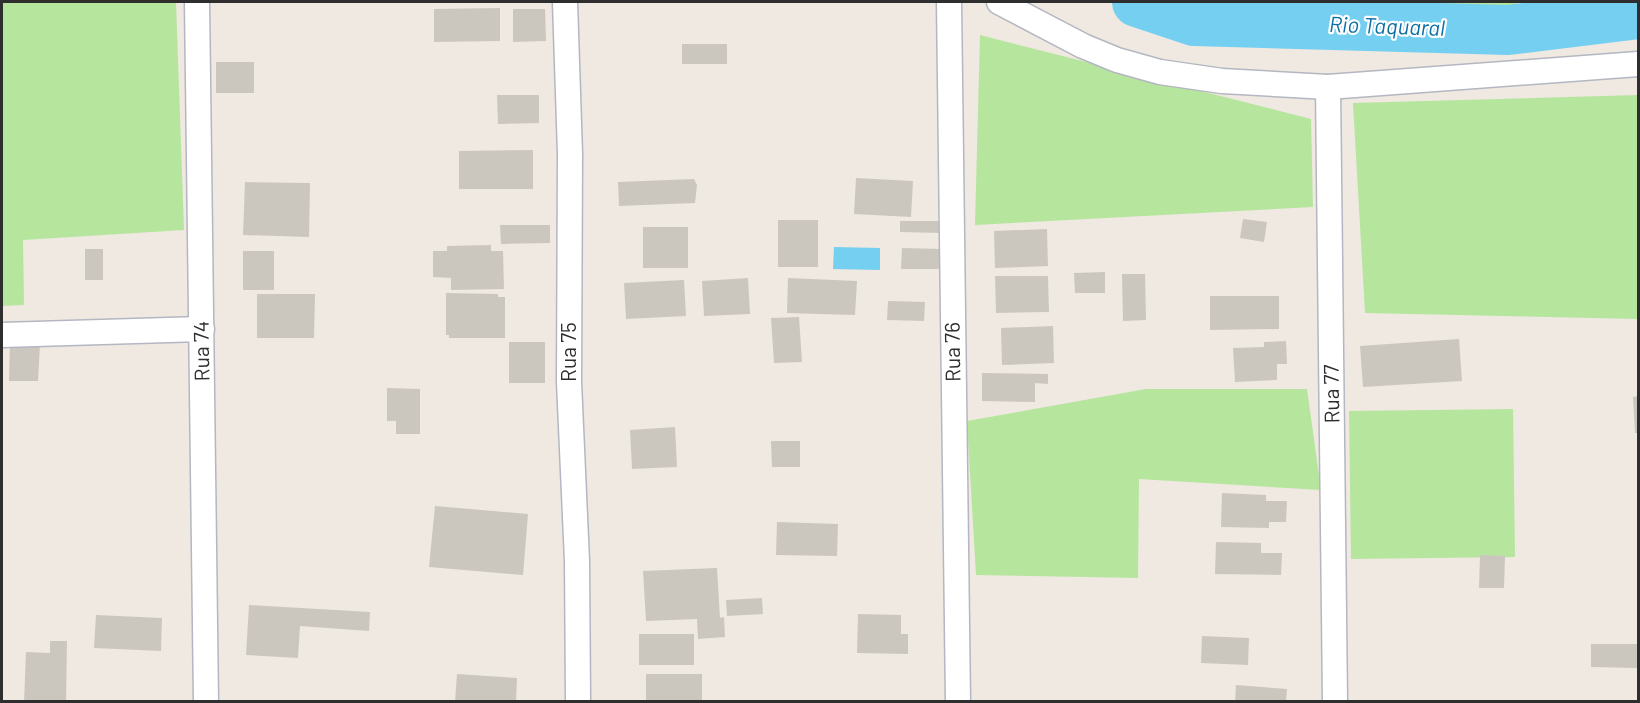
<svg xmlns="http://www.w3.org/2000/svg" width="1640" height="703" font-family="Barlow,sans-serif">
  <rect width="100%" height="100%" fill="#efe9e1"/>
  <!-- green -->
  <g fill="#b6e59e">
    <path d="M2,2H176L184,230L23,240L24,305L2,306Z"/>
    <path d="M1181,2H1515L1518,5L1401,14L1196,5Z"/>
    <path d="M980,35L1311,119L1313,207L975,225Z"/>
    <path d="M1638,95V319L1365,313L1353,103Z"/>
    <path d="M1146,389H1307L1321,490L1139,479L1138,578L976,575L967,421Z"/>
    <path d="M1513,409L1515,557L1351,559L1349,411Z"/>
  </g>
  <!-- water -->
  <path fill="#75cff0" d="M834,247L880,248V270L833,269Z"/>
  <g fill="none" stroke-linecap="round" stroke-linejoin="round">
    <!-- river -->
    <path stroke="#75cff0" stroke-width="50" d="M1137,2L1194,21L1508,30L1638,14"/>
  </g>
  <!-- building -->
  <g fill="#cbc7bf">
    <path d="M500,8V41L434,42V9Z"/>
    <path d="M513,9H545L546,41L513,42Z"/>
    <rect x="682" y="44" width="45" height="20"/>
    <rect x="216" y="62" width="38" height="31"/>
    <path d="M497,95H539V123L498,124Z"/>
    <path d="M533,150V189H459V151Z"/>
    <path d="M856,178L913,181L911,217L854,214Z"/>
    <path d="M694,179L697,185L695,203L619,206L618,182Z"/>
    <path d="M245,182L310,183L309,237L243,235Z"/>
    <path d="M1243,219L1267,222L1264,242L1240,238Z"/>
    <rect x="778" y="220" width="40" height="47"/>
    <path d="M900,221H940V233L900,232Z"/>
    <path d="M500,225H550V243L501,244Z"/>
    <rect x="643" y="227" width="45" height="41"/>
    <path d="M1047,229L1048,266L995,268L994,231Z"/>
    <path d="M491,245V251H503L504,289L451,290V278L433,277V251H447V246Z"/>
    <path d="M902,248L942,249V269H901Z"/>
    <rect x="85" y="249" width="18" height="31"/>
    <rect x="243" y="251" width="31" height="39"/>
    <path d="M1105,272V293H1075L1074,273Z"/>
    <path d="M1122,274H1145L1146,320L1123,321Z"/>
    <path d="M995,276H1048L1049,312L996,313Z"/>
    <path d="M748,278L750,314L704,316L702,281Z"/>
    <path d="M788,278L857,281L855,315L787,313Z"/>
    <path d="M684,280L686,316L626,319L624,283Z"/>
    <path d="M446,293L498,294V297H505V338H449V335H446Z"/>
    <path d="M257,294H315L314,338H257Z"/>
    <path d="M1210,296H1279V329L1210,330Z"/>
    <path d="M888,301L925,302L924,321L887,320Z"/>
    <path d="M799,317L802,362L774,363L771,318Z"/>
    <path d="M1053,326L1054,363L1002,365L1001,328Z"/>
    <path d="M1459,339L1462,381L1363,387L1360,346Z"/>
    <path d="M1286,341L1287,364H1277V380L1235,382L1233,348L1264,347V342Z"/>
    <rect x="509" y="342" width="36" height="41"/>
    <path d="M10,343L40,344L38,381H9Z"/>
    <path d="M982,373L1048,374V384L1035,383V402L982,401Z"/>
    <path d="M387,388L420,389V434H396V421H387Z"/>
    <path d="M1638,396V433H1635L1633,397Z"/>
    <path d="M675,427L677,467L632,469L630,430Z"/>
    <path d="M771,441H800V467H772Z"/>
    <path d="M1222,493L1266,495V501H1287L1286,522H1269V528L1221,527Z"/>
    <path d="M435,506L528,514L523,575L429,567Z"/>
    <path d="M777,522L838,524L837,556L776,555Z"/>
    <path d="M1216,542L1261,543V553H1282L1281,575L1215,574Z"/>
    <path d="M1480,555L1505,556L1504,588H1479Z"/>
    <path d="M717,568L720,618L724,617L725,637L698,639L697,619L646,621L643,571Z"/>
    <path d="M762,598L763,614L727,616L726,600Z"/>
    <path d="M249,605L370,612L369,631L300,626L298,658L246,655Z"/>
    <path d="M858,614L901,615V634H908V654L857,653Z"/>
    <path d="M96,615L162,618L161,651L94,648Z"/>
    <rect x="639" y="634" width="55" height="31"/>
    <path d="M1202,636L1249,638L1248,665L1201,663Z"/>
    <path d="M50,641H67L66,702H24L26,652L50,653Z"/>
    <path d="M1591,644H1638V668L1591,667Z"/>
    <path d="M457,674L517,678L516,702H455Z"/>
    <rect x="646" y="674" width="56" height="28"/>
    <path d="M1236,685L1287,689L1286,702H1235Z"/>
  </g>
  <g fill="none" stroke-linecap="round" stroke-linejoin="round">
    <!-- minor casing -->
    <g stroke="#b4b7c1" stroke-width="27">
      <g id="minor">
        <path d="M197,2L206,702"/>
        <path d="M565,2L570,154L569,382L577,561L578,702"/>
        <path d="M949,2L958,702"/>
        <path d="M999,2L1083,46L1117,60L1160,72L1222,81L1328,87L1638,64"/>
        <path d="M1328,87L1335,702"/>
        <path d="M2,335L202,329"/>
      </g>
    </g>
    <!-- minor -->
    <use href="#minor" stroke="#fff" stroke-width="24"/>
  </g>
  <g text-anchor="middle" stroke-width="4.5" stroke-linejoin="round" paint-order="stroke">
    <!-- street labels -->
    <g font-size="21" fill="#2e2e2e" stroke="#fff">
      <text transform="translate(202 351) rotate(-91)" y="7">Rua 74</text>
      <text transform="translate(569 352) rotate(-90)" y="7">Rua 75</text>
      <text transform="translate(953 352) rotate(-91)" y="7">Rua 76</text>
      <text transform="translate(1332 394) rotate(-91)" y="7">Rua 77</text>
    </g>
    <!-- water labels -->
    <g font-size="22" font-style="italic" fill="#0d6fa3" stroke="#fff">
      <text transform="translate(1387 26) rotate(2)" y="8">Rio Taquaral</text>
    </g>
  </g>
  <!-- border -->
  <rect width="1640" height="703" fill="none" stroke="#2e2e2e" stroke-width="6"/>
</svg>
